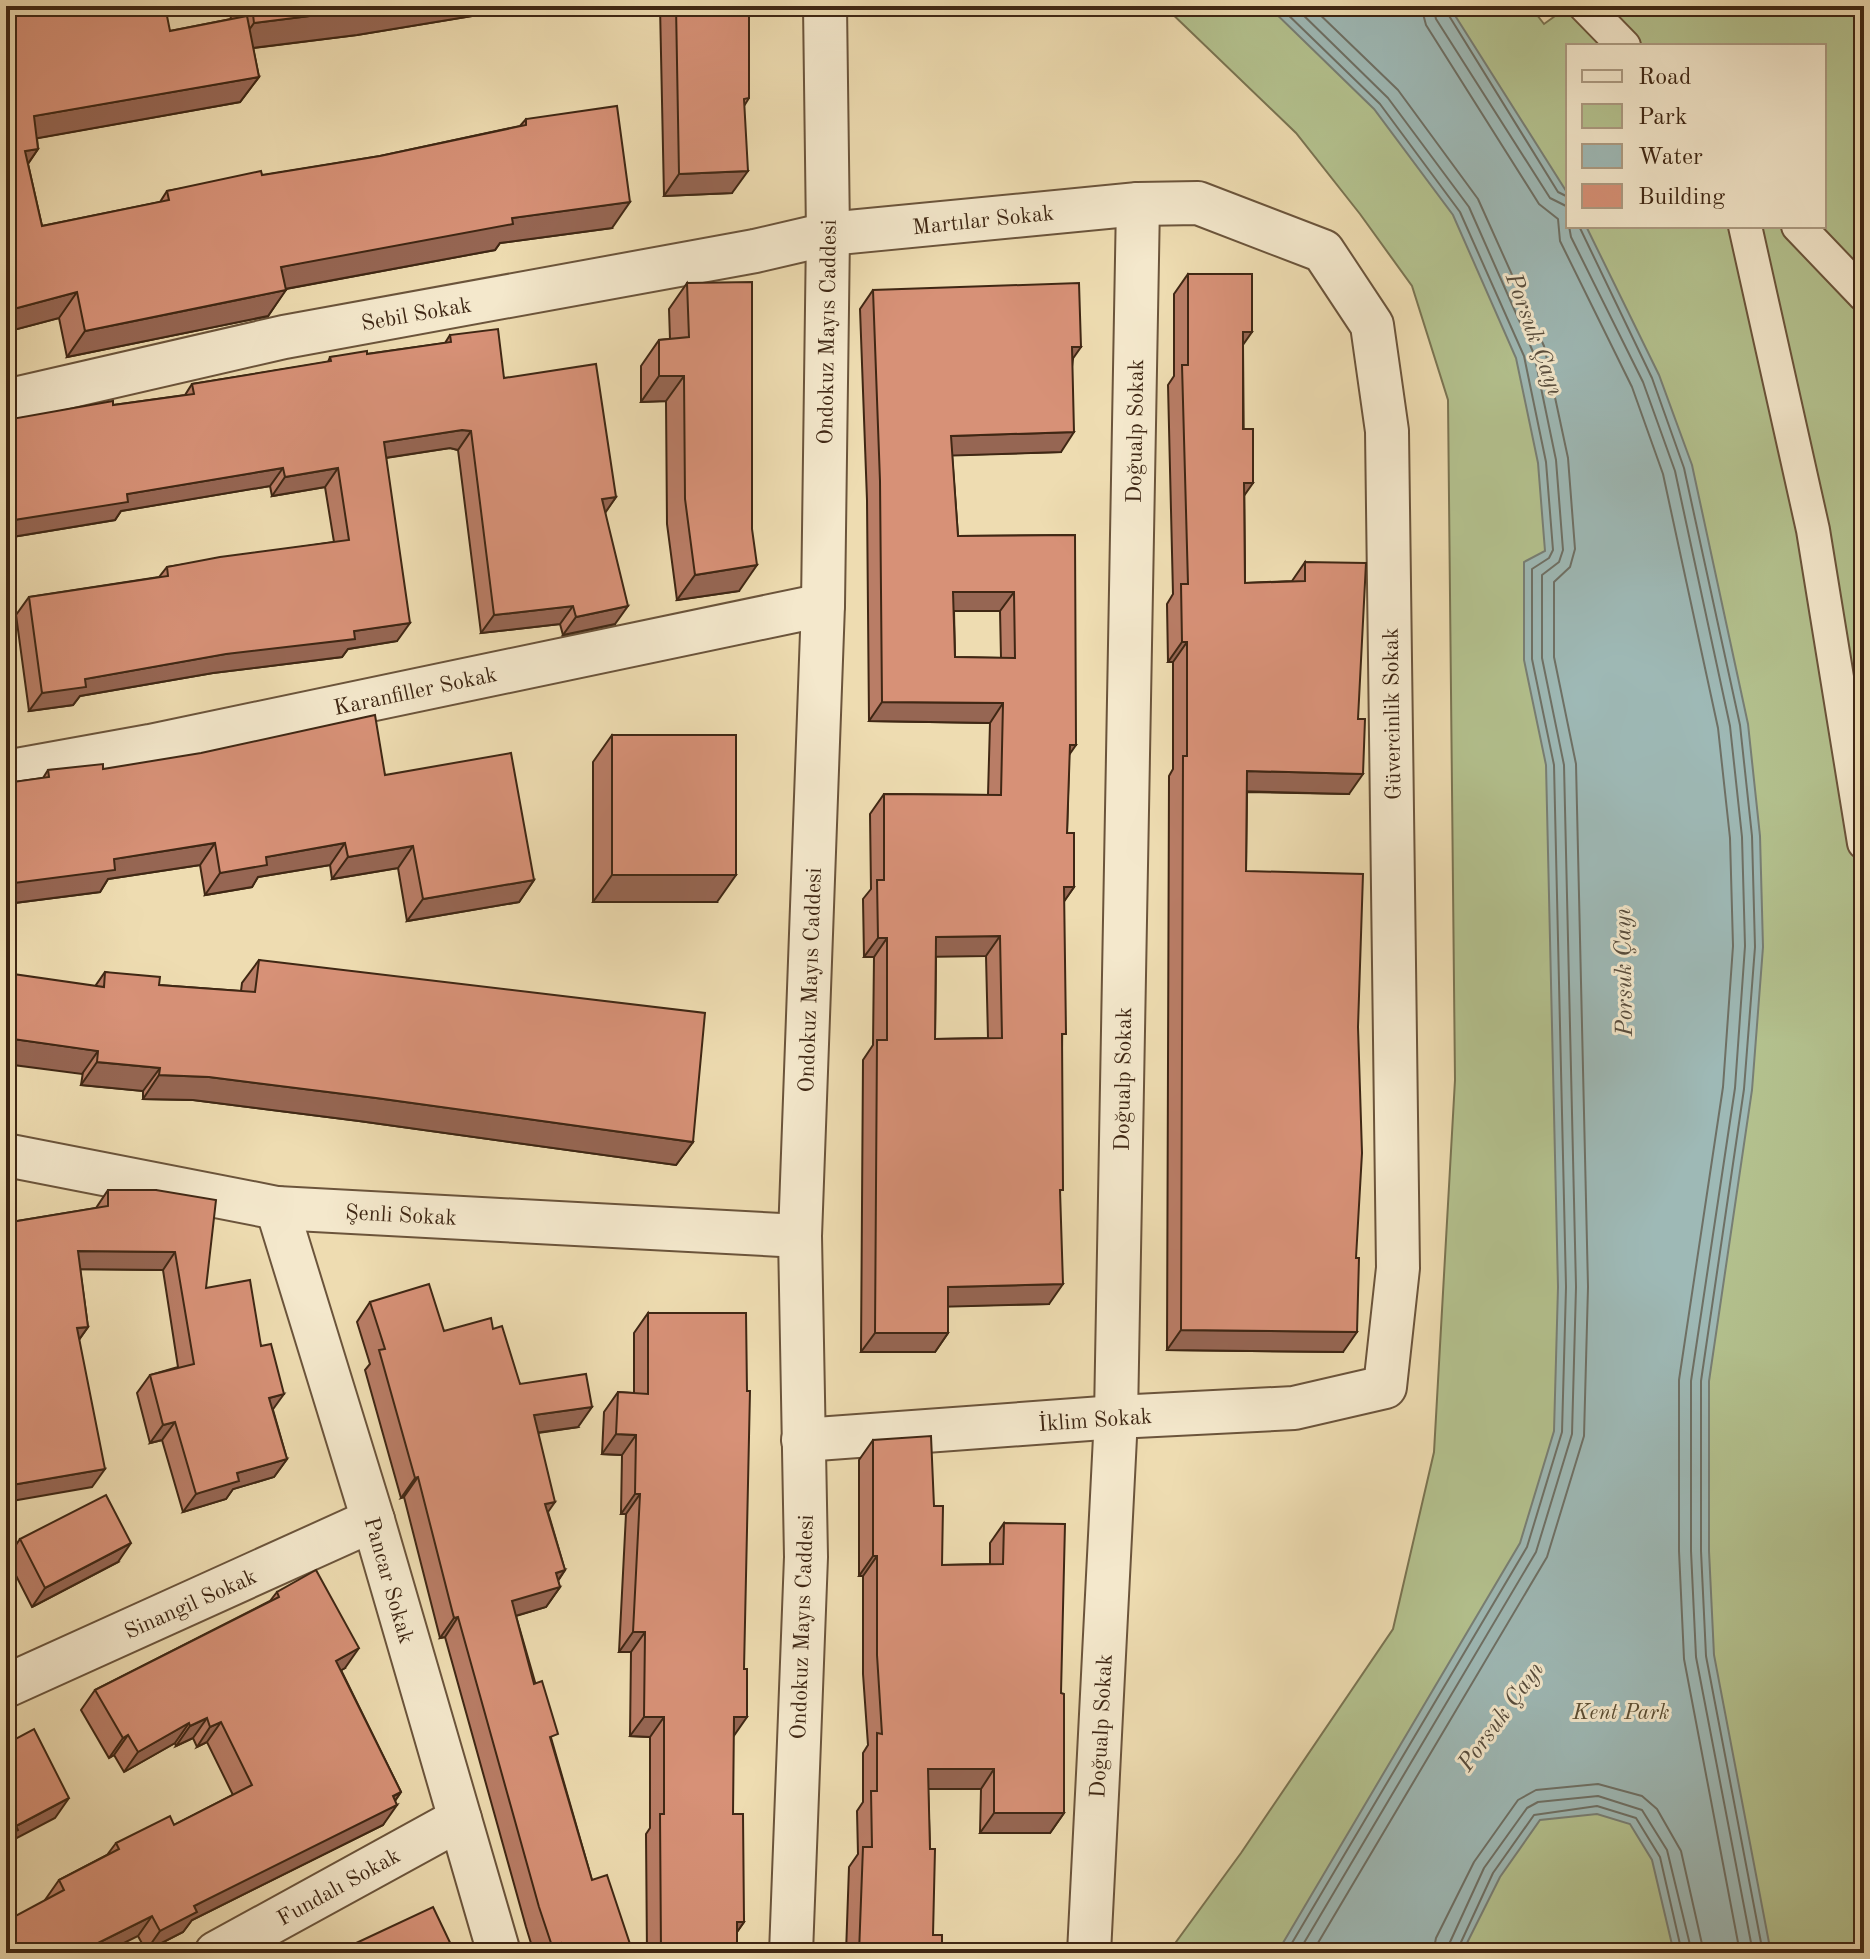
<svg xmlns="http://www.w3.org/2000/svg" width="1870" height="1959" font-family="'Old Standard TT',serif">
  <rect width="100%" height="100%" fill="#eedcb1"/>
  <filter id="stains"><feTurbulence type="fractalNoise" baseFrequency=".0025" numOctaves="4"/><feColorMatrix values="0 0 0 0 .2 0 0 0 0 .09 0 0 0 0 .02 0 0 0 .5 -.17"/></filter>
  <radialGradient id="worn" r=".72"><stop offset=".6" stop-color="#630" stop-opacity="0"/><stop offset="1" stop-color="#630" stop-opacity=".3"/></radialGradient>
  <!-- green -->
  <path fill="#b4c28f" stroke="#7a7452" stroke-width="2" fill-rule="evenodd" d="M1164,6H1530L1544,24L1569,6H1864V1953H1168L1241,1853L1393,1629L1434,1452L1455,1080L1448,400L1412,286L1360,214L1296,133ZM1568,46H1824V226H1568Z"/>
  <!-- water -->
  <path fill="#9eb9b6" stroke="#787f75" stroke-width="2" d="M1268,6H1449L1568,194V226H1586L1659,375L1692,465L1748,724L1760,836L1763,947L1752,1090L1709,1381V1551L1714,1655L1771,1953H1674L1652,1860L1630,1824L1597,1814L1540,1820L1500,1877L1462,1953H1277L1520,1543L1554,1431L1558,1287L1546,765L1524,660V562L1545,551L1538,463L1516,358L1453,215L1374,109Z"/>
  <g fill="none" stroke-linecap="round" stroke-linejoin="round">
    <!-- shore -->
    <g stroke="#6e7065" stroke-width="2">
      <path d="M1279,6L1380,104L1460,212L1524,356L1546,462L1553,550L1549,558L1532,569V659L1554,765L1566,1287L1562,1432L1527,1547L1286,1953"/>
      <path d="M1294,6L1388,98L1469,207L1534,354L1556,460L1563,550L1559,562L1542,575V658L1564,765L1576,1287L1572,1434L1536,1552L1298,1953"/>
      <path d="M1311,6L1398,90L1478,199L1544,346L1568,458L1575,549L1570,567L1554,582V657L1576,764L1588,1287L1584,1436L1547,1557L1312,1953"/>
      <path d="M1421,6L1426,25L1539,204L1558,219L1560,241L1632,387L1663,474L1718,728L1730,838L1733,946L1723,1087L1679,1380V1551L1684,1659L1740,1953"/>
      <path d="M1433,6L1436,19L1550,198L1568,207"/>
      <path d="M1443,6L1558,192L1568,197"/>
      <path d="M1569,226L1571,237L1643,382L1675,471L1730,726L1742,837L1745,946L1735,1088L1691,1381V1551L1696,1657L1753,1953"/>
      <path d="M1579,226L1652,378L1684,468L1740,725L1752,836L1755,947L1744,1089L1701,1381V1551L1706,1656L1763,1953"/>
      <path d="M1433,1953L1436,1938L1474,1862L1518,1800L1536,1790L1598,1784L1642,1796L1657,1809L1681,1851L1704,1953"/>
      <path d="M1445,1953L1484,1868L1527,1808L1538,1802L1598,1796L1642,1810L1667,1850L1692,1953"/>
      <path d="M1456,1953L1493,1873L1534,1815L1597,1806L1636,1818L1660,1857L1682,1953"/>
    </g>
    <!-- pedestrian casing -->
    <g stroke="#6b543b" stroke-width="36">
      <g id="pedestrian">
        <path d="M1585,6L1624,46"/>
        <path d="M1745,226L1813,530L1864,843"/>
        <path d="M1798,226L1864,295"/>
      </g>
    </g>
    <!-- minor casing -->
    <g stroke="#6b543b" stroke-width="46">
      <g id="minor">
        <path d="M6,401L284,337L755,251L828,234L1138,204L1198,203L1323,251L1372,325L1387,431L1398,1268L1385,1387L1294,1408L1116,1417L803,1440"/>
        <path d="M6,772L150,746L823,605"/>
        <path d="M6,1155L277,1208L800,1236"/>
        <path d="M277,1208L373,1520L499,1953"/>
        <path d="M6,1686L373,1520"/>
        <path d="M216,1953L460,1819"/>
        <path d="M791,1953L806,1557L800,1236L823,605L828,234L825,6"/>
        <path d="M1089,1953L1116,1417L1138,204"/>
      </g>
    </g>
    <!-- pedestrian -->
    <use href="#pedestrian" stroke="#f4e8cc" stroke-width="32"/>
    <!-- minor -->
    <use href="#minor" stroke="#f4e8cc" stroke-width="42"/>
  </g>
  <!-- wall -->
  <g fill="#b97d66" stroke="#3f2714" stroke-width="2" fill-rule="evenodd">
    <path d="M6,6L170,31L231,19L229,6H533L357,35L253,48L259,77L240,102L37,138L38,149L28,164L42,226L160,202L167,191L380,156L520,126L526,119L612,228L500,243L495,250L286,289L268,316L67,357L59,318L6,332Z"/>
    <path d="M660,6H749V98L744,106L732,193L664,196Z"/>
    <path d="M1188,274L1243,345L1245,583L1292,581L1305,562L1349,794L1247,792L1246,871L1343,1352L1167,1350L1169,776L1173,769V662H1168L1167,604L1173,594L1168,385L1174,376V294Z"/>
    <path d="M687,283L739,591L677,600L667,524L666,401L641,402V366L659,340L670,339L669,309Z"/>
    <path d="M873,290L1073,359L1061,452L952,455L958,536L1075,535L1067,833L1074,887L1064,901L1060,1194L1049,1304L948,1306V1333L935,1352H861L863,1060L873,1045L874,957H864L863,899L871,889L870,814L884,794L988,795L990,723L869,721L867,500L860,309ZM954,611H1000L1001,658L955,657ZM936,956H986L988,1038L935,1039Z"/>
    <path d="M450,335L504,378L616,497L605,512L615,624L563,635L560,624L481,633L458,450L450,448L386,458L397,641L348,649L342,657L213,673L80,696L73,705L29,711L16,615L29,597L159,577L167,567L334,542L325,487L272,496L270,486L121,511L115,520L6,538V420L185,395L192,384L328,362L330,357L367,354L445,343Z"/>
    <path d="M612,735L717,902H593V762Z"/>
    <path d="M103,769L385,775L534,880L519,902L407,921L398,868L332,879L330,865L258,877L252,887L205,895L200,865L108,879L100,892L6,904V783L43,778L48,770Z"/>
    <path d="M259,960L693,1142L676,1165L359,1121L193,1100L143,1099V1091L81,1085L96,985L105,972L159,985L241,991L242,983Z"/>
    <path d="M108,1190H156L206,1288L273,1410L287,1459L274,1477L233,1489L226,1499L183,1512L162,1440L150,1443L137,1393L150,1375L178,1367L163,1270L80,1269L88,1327L79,1340L92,1487L11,1222L96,1208Z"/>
    <path d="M370,1302L444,1331L493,1329L520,1384L578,1427L538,1433L548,1512L565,1570L558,1581L560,1587L546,1607L516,1616L592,1880L633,1953H534L526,1927L445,1637L440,1638L404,1497L401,1498L365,1370L370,1364L357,1322Z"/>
    <path d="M648,1313L733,1737V1814L744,1922L737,1932V1953H647L646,1834L650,1828V1737L630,1736L631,1652H619L626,1514H621L622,1455L602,1454L604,1412L618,1392L634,1393V1333Z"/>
    <path d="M873,1440L934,1506L942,1565L990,1564V1543L1004,1523L1061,1693L1064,1813L1050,1833H980L981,1789H928L933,1935L942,1953H846L849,1867L858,1854L857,1811L863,1802V1753L868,1745L863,1674V1576H859V1460Z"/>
    <path d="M20,1539L118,1562L32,1607L7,1558Z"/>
    <path d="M277,1592L345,1668L341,1670L401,1792L395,1801L383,1825L192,1920L183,1932L146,1951L138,1936L45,1900L59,1880L107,1855L116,1843L174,1825L233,1795L207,1742L197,1747L193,1738L176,1746L175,1743L124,1772L114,1755L109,1758L81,1710L95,1690L270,1601Z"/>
  </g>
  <!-- shaded-wall -->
  <g fill="#966653" stroke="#3f2714" stroke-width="2">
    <path d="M389,6H533L357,35L235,50L254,23Z"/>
    <path d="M259,77L240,102L16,142L34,116Z"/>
    <path d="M38,149L20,175L25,151Z"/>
    <path d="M748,171L732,193L664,196L679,174Z"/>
    <path d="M630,202L612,228L500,243L495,250L263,293L281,267L512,218Z"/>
    <path d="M286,290L268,316L67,357L85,331Z"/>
    <path d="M77,292L59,318L6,332V311Z"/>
    <path d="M1243,332H1252L1238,352Z"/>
    <path d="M1072,347H1081L1067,367Z"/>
    <path d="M659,376H684L666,401L641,402Z"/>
    <path d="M462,430L471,431L458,450L450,448L371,460L384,442Z"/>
    <path d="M1074,432L1061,452L938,456L951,436Z"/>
    <path d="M283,468L270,486L121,511L115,520L6,538V531L14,520L127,494Z"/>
    <path d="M338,468L325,487L272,496L285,477Z"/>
    <path d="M1244,483H1253L1239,503Z"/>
    <path d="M616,497L603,516L602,499Z"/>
    <path d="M757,565L739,591L677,600L695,575Z"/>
    <path d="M953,592H1014L1000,611H940Z"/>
    <path d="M573,606L560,624L481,633L494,615Z"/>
    <path d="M628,606L615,624L563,635L576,617Z"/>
    <path d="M410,623L397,641L348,649L342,657L213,673L80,696L73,705L29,711L42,693L85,679L354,631Z"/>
    <path d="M1182,642H1187L1173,662H1168Z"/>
    <path d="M882,702L1003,703L990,723L869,721Z"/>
    <path d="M1070,745H1076L1062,765Z"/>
    <path d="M1247,771L1363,774L1349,794L1233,791Z"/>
    <path d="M215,843L200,865L108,879L100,892L6,904V884L114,859Z"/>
    <path d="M345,843L330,865L258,877L252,887L205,895L220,873L266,857Z"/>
    <path d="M413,846L398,868L332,879L348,857Z"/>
    <path d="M612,875H736L717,902H593Z"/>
    <path d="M534,880L519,902L407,921L423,899Z"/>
    <path d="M1064,887H1074L1061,906Z"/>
    <path d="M1000,936L986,956L922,957L936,937Z"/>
    <path d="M878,938H887L874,957H864Z"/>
    <path d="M6,1038L98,1051L82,1074L6,1064Z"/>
    <path d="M97,1062L160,1068L143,1091L81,1085Z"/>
    <path d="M159,1075L209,1077L376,1098L693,1142L676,1165L359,1121L193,1100L143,1099Z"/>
    <path d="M78,1251L175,1252L163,1270L65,1269Z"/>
    <path d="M1063,1284L1049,1304L935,1307L948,1287Z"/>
    <path d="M88,1327L75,1345L77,1328Z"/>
    <path d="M1181,1330L1357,1332L1343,1352L1167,1350Z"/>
    <path d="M875,1333H948L935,1352H861Z"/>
    <path d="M284,1394L271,1412L269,1398Z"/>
    <path d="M592,1407L578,1427L520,1435L534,1415Z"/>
    <path d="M175,1422L162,1440L150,1443L163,1425Z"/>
    <path d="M616,1434L636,1435L622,1455L602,1454Z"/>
    <path d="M287,1459L274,1477L233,1489L226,1499L183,1512L196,1494L237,1473Z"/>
    <path d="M105,1469L92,1487L6,1502V1486Z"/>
    <path d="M418,1477L404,1497L401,1498L415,1478Z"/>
    <path d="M635,1494H640L626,1514H621Z"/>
    <path d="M555,1502L541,1522L545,1504Z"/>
    <path d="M131,1543L118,1562L32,1607L45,1588Z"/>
    <path d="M873,1556H877L863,1576H859Z"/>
    <path d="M565,1570L552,1589L560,1587L546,1607L498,1621L512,1601L556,1573Z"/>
    <path d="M458,1617L445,1637L440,1638L454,1618Z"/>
    <path d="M633,1632H645L631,1652H619Z"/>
    <path d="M359,1648L345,1668L323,1681L336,1661Z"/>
    <path d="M644,1717H664L650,1737L630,1736Z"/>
    <path d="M734,1717H747L733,1737Z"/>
    <path d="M207,1718L193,1738L176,1746L190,1726Z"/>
    <path d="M221,1722L207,1742L197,1747L210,1727Z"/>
    <path d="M189,1723L175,1743L124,1772L138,1752Z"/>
    <path d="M128,1735L114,1755L109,1758L123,1738Z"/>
    <path d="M928,1769H994L981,1789H914Z"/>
    <path d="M401,1792L390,1808L397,1805L383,1825L192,1920L183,1932L146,1951L160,1931L194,1906Z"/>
    <path d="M69,1798L55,1818L9,1842L6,1847V1836L16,1826Z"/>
    <path d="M994,1813H1064L1050,1833H980Z"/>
    <path d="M152,1916L138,1936L104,1953H82L84,1950Z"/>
    <path d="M737,1922H744L730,1942Z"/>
    <path d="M561,1943L554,1953H547L552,1946Z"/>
  </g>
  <!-- building -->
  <g fill="#d79177" stroke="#3f2714" stroke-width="2" fill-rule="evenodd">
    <path d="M6,6H165L170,31L247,16L259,77L34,116L38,149L25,151L42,226L169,200L167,191L261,171L262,175L380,156L526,125V119L617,106L630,202L512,218L513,224L281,267L286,290L85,331L77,292L6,311Z"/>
    <path d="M252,6H389L254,23Z"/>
    <path d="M676,6H749V98L744,99L748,171L679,174Z"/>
    <path d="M1188,274H1252V332H1243V429H1253V483H1244L1245,583L1305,581V562L1366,563L1358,719H1365L1363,774L1247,771L1246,871L1363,874L1358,1027L1362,1153L1356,1258H1359L1357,1332L1181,1330L1183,756H1187V642H1182L1181,584H1188L1182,365H1188Z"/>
    <path d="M752,282V529L757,565L695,575L685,499L684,376H659V340L689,337L687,283Z"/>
    <path d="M1079,283L1081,347H1072L1074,432L951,436L958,536L1075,535L1076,745H1070L1067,833H1074V887H1064L1066,1034H1062L1063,1190H1060L1063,1284L948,1287V1333H875L877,1040H887V938H878L877,880H884V794L1001,795L1003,703L882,702L880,481L873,290ZM953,592H1014L1015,658L955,657ZM1000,936L1002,1038L935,1039L936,937Z"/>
    <path d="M498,329L504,378L596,364L616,497L602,499L628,606L576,617L573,606L494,615L471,431L462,430L384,442L410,623L354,631L355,639L226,654L85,679L86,687L42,693L29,597L168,576L167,567L220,557L349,540L338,468L285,477L283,468L127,494L128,502L14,520L6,473V420L113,401V405L194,394L192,384L331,361L330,357L367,351V354L451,342L450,335Z"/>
    <path d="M375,715L385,775L511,753L534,880L423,899L413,846L348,857L345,843L266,857L267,865L220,873L215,843L114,859L115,870L6,884V783L49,777L48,770L103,764V769L201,753Z"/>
    <rect x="612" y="735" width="124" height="140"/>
    <path d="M259,960L705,1013L693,1142L376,1098L209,1077L159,1075L160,1068L97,1062L98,1051L6,1038V973L104,987L105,972L160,977L159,985L255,992Z"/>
    <path d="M108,1190H156L216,1200L206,1288L250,1280L261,1346L271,1344L284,1394L269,1398L287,1459L237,1473L239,1481L196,1494L175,1422L163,1425L150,1375L194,1364L175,1252L78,1251L88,1327L77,1328L105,1469L6,1486V1204H8L11,1222L108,1206Z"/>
    <path d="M429,1284L444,1331L491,1318L493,1329L502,1326L520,1384L586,1374L592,1407L534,1415L555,1502L545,1504L565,1570L556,1573L560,1587L512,1601L534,1684L542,1681L558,1734L550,1737L592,1880L607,1875L633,1953H564L561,1943L552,1946L539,1907L458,1617L454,1618L418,1477L415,1478L379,1350L385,1349L370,1302Z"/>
    <path d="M648,1313H746L747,1391H750L744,1669H747V1717H734L733,1814H743L744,1922H737V1953H661L660,1814H664V1717H644L645,1632H633L640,1494H635L636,1435L616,1434L618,1392L648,1394Z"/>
    <path d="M931,1436L934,1506H943L942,1565L1003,1564L1004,1523L1065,1524L1061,1693L1064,1694V1813H994V1769H928L930,1849H935L933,1935H942V1953H859L863,1847H872L871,1791H877V1733L882,1734L877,1655V1556H873V1440Z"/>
    <path d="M106,1495L131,1543L45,1588L20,1539Z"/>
    <path d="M316,1570L359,1648L336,1661L401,1792L393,1796L397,1805L194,1906L197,1912L160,1931L152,1916L84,1950L86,1953H6V1921L64,1890L59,1880L119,1849L116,1843L170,1816L174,1825L252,1785L221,1722L210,1727L207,1718L190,1726L189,1723L138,1752L128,1735L123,1738L95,1690L279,1597L277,1592Z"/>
    <path d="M34,1729L69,1798L16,1826L18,1830L6,1836V1744Z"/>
    <path d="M433,1907L455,1953L337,1952Z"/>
  </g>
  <g text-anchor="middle" stroke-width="6" stroke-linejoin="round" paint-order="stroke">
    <!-- street labels -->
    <g font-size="22" fill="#3f2714" stroke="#f4e8cc">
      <text transform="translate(983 219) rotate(-6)" y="8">Martılar Sokak</text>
      <text transform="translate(416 313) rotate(-10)" y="8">Sebil Sokak</text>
      <text transform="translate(826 332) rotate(-89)" y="8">Ondokuz Mayıs Caddesi</text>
      <text transform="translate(1134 431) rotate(-89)" y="8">Doğualp Sokak</text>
      <text transform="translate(415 690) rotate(-12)" y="8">Karanfiller Sokak</text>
      <text transform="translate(1391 714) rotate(-91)" y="8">Güvercinlik Sokak</text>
      <text transform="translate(809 980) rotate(-88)" y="8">Ondokuz Mayıs Caddesi</text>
      <text transform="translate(1122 1079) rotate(-89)" y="8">Doğualp Sokak</text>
      <text transform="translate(401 1214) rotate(3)" y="8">Şenli Sokak</text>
      <text transform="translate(1095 1419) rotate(-4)" y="8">İklim Sokak</text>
      <text transform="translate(390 1580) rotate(74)" y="8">Pancar Sokak</text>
      <text transform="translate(190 1603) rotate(-24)" y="8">Sinangil Sokak</text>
      <text transform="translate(801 1627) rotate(-88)" y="8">Ondokuz Mayıs Caddesi</text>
      <text transform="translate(1100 1726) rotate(-87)" y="8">Doğualp Sokak</text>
      <text transform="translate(338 1886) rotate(-29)" y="8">Fundalı Sokak</text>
    </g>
    <!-- park labels -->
    <g font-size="22" font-style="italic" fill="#5c4e33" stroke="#f4e8cc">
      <text x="1621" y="1719">Kent Park</text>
    </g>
    <!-- water labels -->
    <g font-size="24" font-style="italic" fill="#574c3c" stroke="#f4e8cc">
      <text transform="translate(1535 334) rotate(70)" y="8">Porsuk Çayı</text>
      <text transform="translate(1623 972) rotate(-91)" y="8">Porsuk Çayı</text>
      <text transform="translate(1500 1716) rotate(-54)" y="8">Porsuk Çayı</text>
    </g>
  </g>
  <!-- margin -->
  <rect width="1870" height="1959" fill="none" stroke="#eedcb1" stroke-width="32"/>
  <rect x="8" y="8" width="1854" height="1943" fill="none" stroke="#3f2714" stroke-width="4"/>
  <rect x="16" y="16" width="1838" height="1927" fill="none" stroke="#3f2714" stroke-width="2"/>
  <!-- legend -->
  <rect x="1566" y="44" width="260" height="184" fill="#f4e8cc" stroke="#ac9b82" stroke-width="2"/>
  <rect x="1582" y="70" width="40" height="12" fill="#f4e8cc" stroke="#ac9b82" stroke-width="2"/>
  <text x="1638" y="84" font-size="24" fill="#3f2714">Road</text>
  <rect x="1582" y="104" width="40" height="24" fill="#b4c28f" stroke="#ac9b82" stroke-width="2"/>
  <text x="1638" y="124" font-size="24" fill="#3f2714">Park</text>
  <rect x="1582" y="144" width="40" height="24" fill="#9eb9b6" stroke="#ac9b82" stroke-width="2"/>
  <text x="1638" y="164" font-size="24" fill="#3f2714">Water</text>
  <rect x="1582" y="184" width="40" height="24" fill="#d79177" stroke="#ac9b82" stroke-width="2"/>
  <text x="1638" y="204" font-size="24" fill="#3f2714">Building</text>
  <rect width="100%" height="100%" filter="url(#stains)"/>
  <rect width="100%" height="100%" fill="url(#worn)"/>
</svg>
